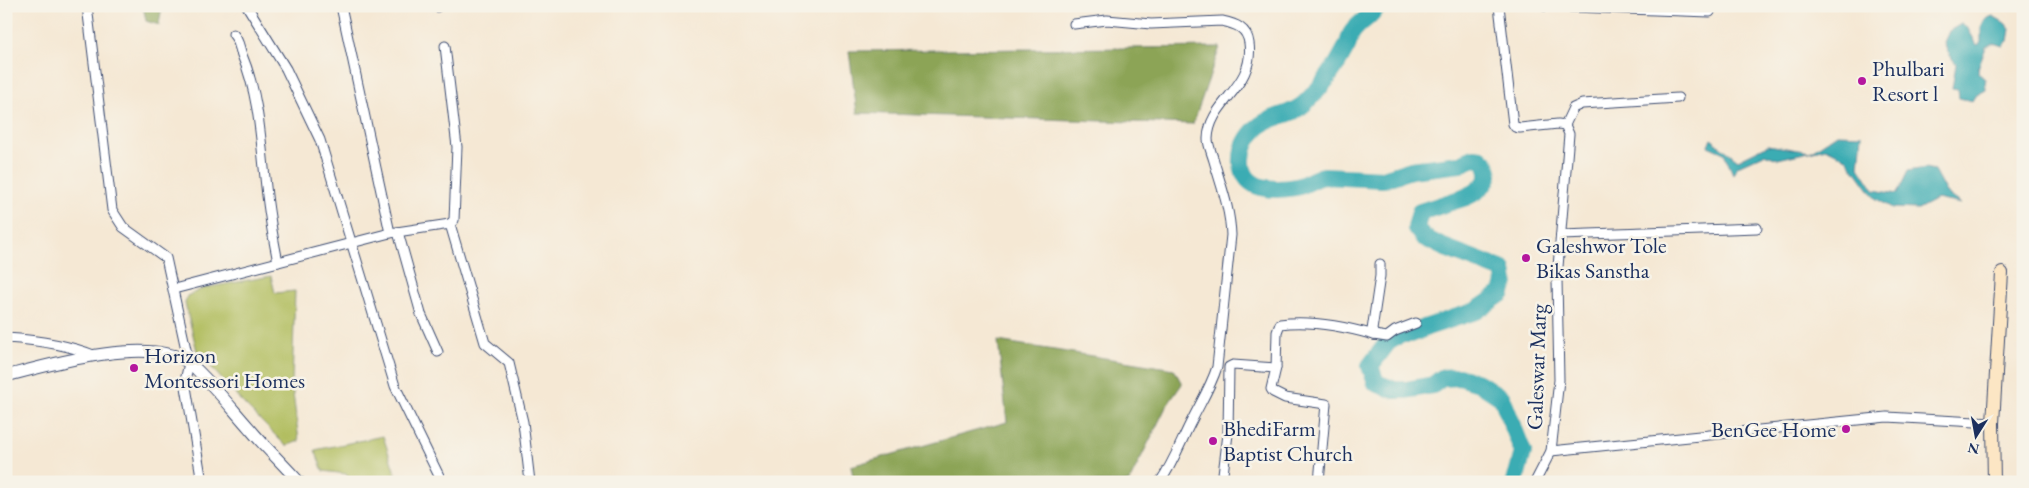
<svg xmlns="http://www.w3.org/2000/svg" width="2029" height="488" font-family="'EB Garamond',serif">
  <rect width="100%" height="100%" fill="#f7f3e8"/>
  <filter id="ink" filterUnits="userSpaceOnUse"><feTurbulence type="fractalNoise" baseFrequency=".02" numOctaves="2"/><feDisplacementMap in="SourceGraphic" scale="10" xChannelSelector="R" yChannelSelector="G"/><feConvolveMatrix kernelMatrix="1 2 1 2 8 2 1 2 1" color-interpolation-filters="sRGB"/></filter>
  <filter id="wash" filterUnits="userSpaceOnUse"><feTurbulence type="fractalNoise" baseFrequency=".0096" numOctaves="4" result="noise"/><feDisplacementMap in="SourceGraphic" scale="20" xChannelSelector="R" yChannelSelector="G"/><feGaussianBlur stdDeviation="1.12" result="paint"/><feColorMatrix in="noise" values="0 0 0 0 0 0 0 0 0 0 0 0 0 0 0 0 0 1.4 0 .05"/><feComposite in="paint" operator="in"/></filter>
  <g filter="url(#wash)">
    <rect width="100%" height="100%" fill="#f5e8d4"/>
    <!-- green -->
    <g fill="#b1bd5f" stroke="#66765e">
      <path d="M271,276L275,293L295,291L292,385L299,441L286,446L241,401L197,351L185,303L187,296L204,288Z"/>
      <path d="M383,436L397,479L388,482H351L346,474L323,471L315,450Z"/>
    </g>
    <!-- forest -->
    <g fill="#8ca456" stroke="#546a5a">
      <path d="M143,6H162L159,25L146,21Z"/>
      <path d="M1220,47L1193,124L857,113L849,51Z"/>
      <path d="M998,341L1174,369L1182,384L1166,407L1129,482H854L851,466L1007,422Z"/>
    </g>
    <!-- water -->
    <g fill="#3aacb3" stroke="#2a6e88">
      <path d="M1993,16L2005,23L2010,29L2008,41L2003,46L1993,43L1986,47C1983,56 1978,64 1978,73L1985,79L1986,90L1975,96L1972,101L1959,98L1958,90L1952,89L1956,64L1947,51L1944,42L1949,31L1961,24L1967,27L1977,45L1981,43V27L1985,19Z"/>
      <path d="M1837,134L1862,135L1859,167L1874,190L1897,194L1908,171L1925,168L1934,170L1947,194L1961,204L1937,199L1918,209L1892,208L1875,198L1846,158L1826,148L1778,159L1764,154L1738,166L1733,174L1724,153L1708,146L1711,139L1738,160L1768,145L1810,152Z"/>
    </g>
    <g fill="none" stroke-linecap="round" stroke-linejoin="round">
      <!-- river -->
      <path stroke="#3aacb3" stroke-width="18" d="M1377,6C1371,18 1358,22 1351,34C1349,38 1349,44 1346,48C1336,68 1322,87 1305,103C1292,116 1272,115 1258,127C1247,137 1241,148 1242,163C1243,191 1275,191 1296,187C1306,185 1314,178 1324,176L1383,179L1411,170L1460,164L1474,158L1481,159L1486,164L1489,175L1485,183L1476,192L1466,197L1420,212L1416,228L1423,237L1443,247L1503,270L1505,282L1502,293L1476,311L1427,327L1411,334H1402L1388,342L1370,366L1376,383L1395,390H1406L1433,385L1442,378L1459,377L1479,383L1502,398L1523,452L1515,482"/>
    </g>
  </g>
  <g filter="url(#ink)">
    <g fill="none" stroke-linecap="round" stroke-linejoin="round">
      <!-- minor casing -->
      <g stroke="#3c4b70" stroke-width="11">
        <g id="minor">
          <path d="M87,6L112,210L123,227L166,258L189,363L185,381L202,482"/>
          <path d="M247,6L286,69L320,140L395,386L442,482"/>
          <path d="M341,6L390,233"/>
          <path d="M437,6V7"/>
          <path d="M1499,6L1513,124L1515,127L1520,128L1558,124L1565,125L1569,134L1557,279L1559,380L1551,451L1535,482"/>
          <path d="M1544,6L1710,12"/>
          <path d="M1074,24L1107,20L1151,24L1222,21C1236,24 1247,28 1249,43C1255,88 1209,101 1208,139C1208,145 1212,154 1214,161C1221,186 1230,208 1231,235L1217,367C1211,386 1201,402 1192,420C1181,441 1174,462 1160,482"/>
          <path d="M233,34C239,40 239,47 242,55C263,105 261,163 270,217C272,232 275,247 278,262"/>
          <path d="M445,46L457,147L454,220L450,224"/>
          <path d="M1565,125L1573,108L1582,104L1678,98"/>
          <path d="M398,232L421,314L438,352"/>
          <path d="M1561,235L1757,228"/>
          <path d="M174,289L390,233L450,224L485,343L509,363L523,422L530,482"/>
          <path d="M1374,335L1387,337L1395,331L1416,323"/>
          <path d="M6,338C37,340 67,344 96,356"/>
          <path d="M1276,368L1277,332L1280,324C1310,320 1346,327 1374,335L1372,330L1380,276V264"/>
          <path d="M1551,451L1887,417L1993,423"/>
          <path d="M1222,482L1228,434L1229,367L1233,365L1276,368L1271,389L1273,392L1285,398L1326,404L1319,482"/>
        </g>
      </g>
      <!-- tertiary casing -->
      <g stroke="#3c4b70" stroke-width="13">
        <path id="tertiary" d="M6,376C51,364 147,336 188,362C193,365 198,371 202,375C219,392 234,411 250,429C265,447 283,464 299,482"/>
      </g>
      <!-- secondary casing -->
      <g stroke="#3c4b70" stroke-width="14">
        <path id="secondary" d="M1994,482L1993,423L2002,273"/>
      </g>
      <!-- minor -->
      <use href="#minor" stroke="#fff" stroke-width="9"/>
      <!-- tertiary -->
      <use href="#tertiary" stroke="#fff" stroke-width="11"/>
      <!-- secondary -->
      <use href="#secondary" stroke="#fce6c4" stroke-width="12"/>
    </g>
  </g>
  <!-- markers -->
  <g fill="#b5179e" stroke="#f7f3e8" stroke-width="2">
    <circle cx="1862" cy="81" r="5"/>
    <circle cx="1526" cy="258" r="5"/>
    <circle cx="134" cy="368" r="5"/>
    <circle cx="1846" cy="429" r="5"/>
    <circle cx="1213" cy="441" r="5"/>
  </g>
  <g text-anchor="middle" stroke-width="5" stroke-linejoin="round" paint-order="stroke">
    <!-- poi labels -->
    <g font-size="22" fill="#1b2f5e" stroke="#f7f3e8" text-anchor="start">
      <text x="1872" y="76">Phulbari<tspan x="1872" dy="25">Resort l</tspan></text>
      <text x="1536" y="253">Galeshwor Tole<tspan x="1536" dy="25">Bikas Sanstha</tspan></text>
      <text x="144" y="363">Horizon<tspan x="144" dy="25">Montessori Homes</tspan></text>
      <text x="1223" y="436">BhediFarm<tspan x="1223" dy="25">Baptist Church</tspan></text>
      <text x="1836" y="437" text-anchor="end">BenGee Home</text>
    </g>
    <!-- street labels -->
    <g font-size="22" fill="#1b2f5e" stroke="#f7f3e8">
      <text transform="translate(1536 367) rotate(-88)" y="8">Galeswar Marg</text>
    </g>
  </g>
  <!-- margin -->
  <rect width="2029" height="488" fill="none" stroke="#f7f3e8" stroke-width="25"/>
  <!-- north arrow -->
  <g transform="translate(1976 436) rotate(191)" stroke="#f7f3e8" stroke-width="4" paint-order="stroke">
  <path d="M0-4L9 19L0 12L-9 19Z" fill="#1b2f5e"/>
  <text y="-8" font-size="14" font-weight="bold" text-anchor="middle" fill="#1b2f5e">N</text>
  </g>
</svg>
